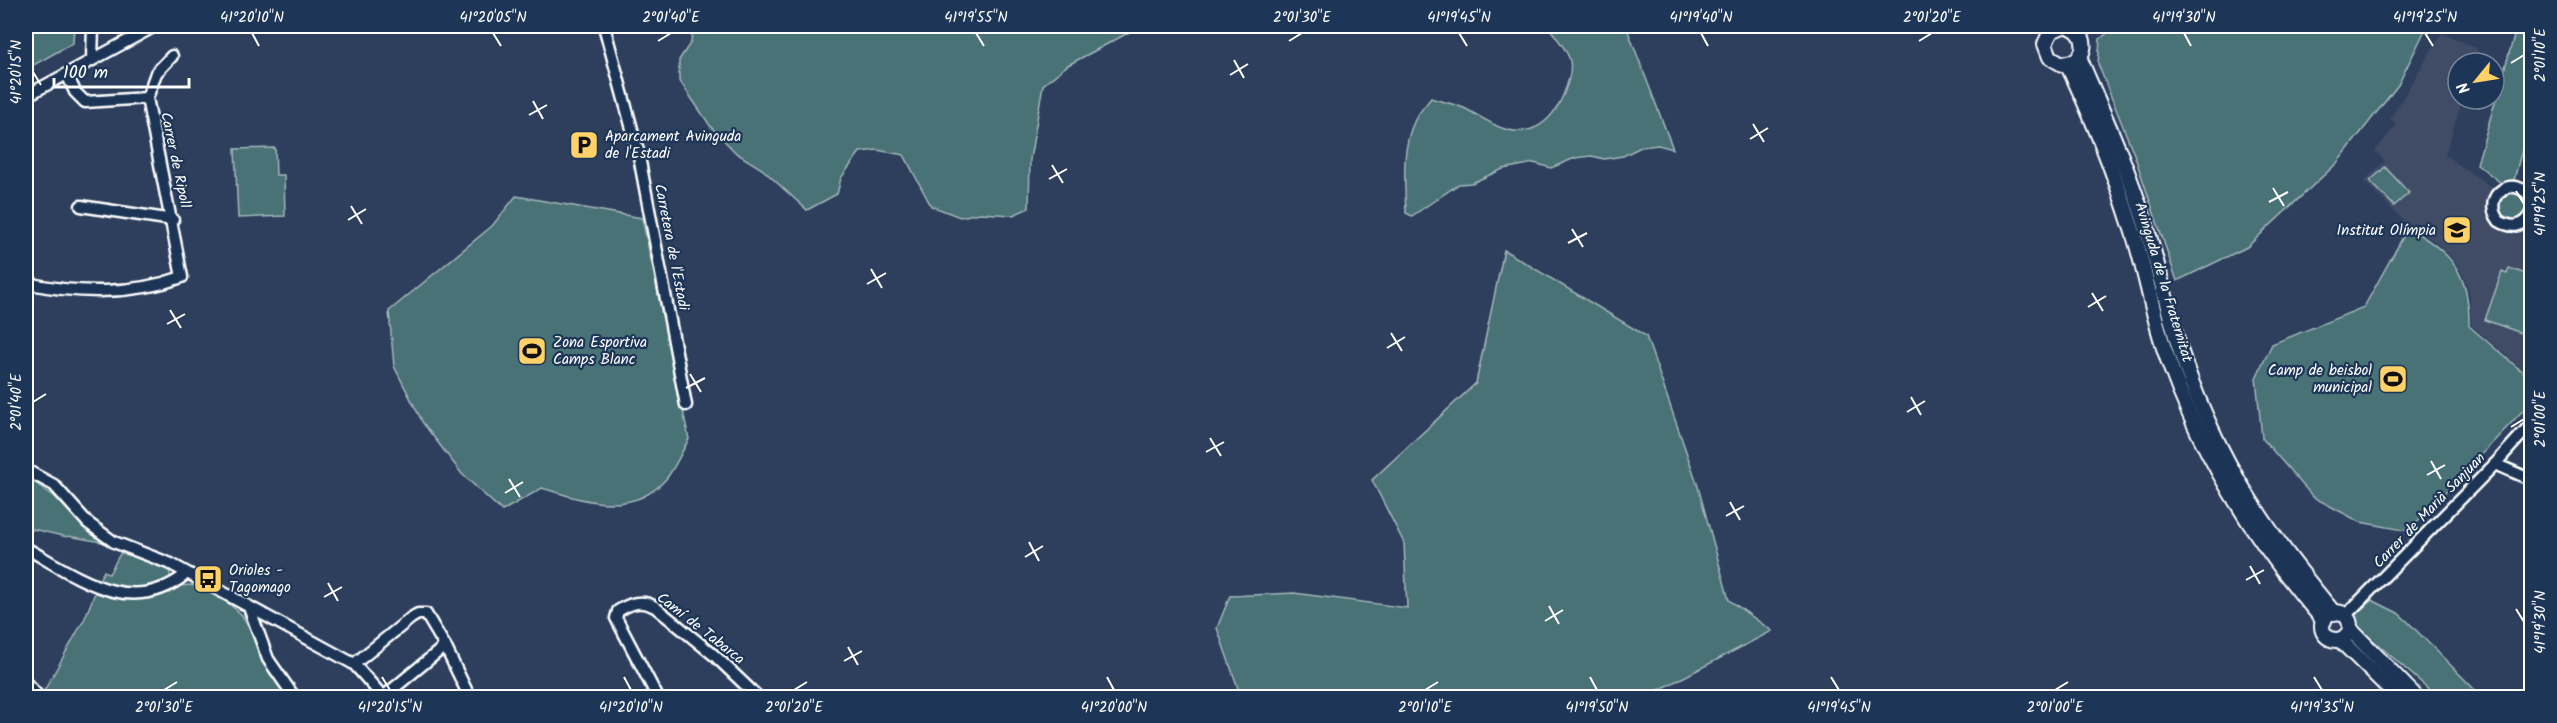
<svg xmlns="http://www.w3.org/2000/svg" width="2557" height="723" font-family="Kalam,sans-serif">
  <rect width="100%" height="100%" fill="#2d3f5d"/>
  <filter id="ink" filterUnits="userSpaceOnUse"><feTurbulence type="fractalNoise" baseFrequency=".0167" numOctaves="2"/><feDisplacementMap in="SourceGraphic" scale="12" xChannelSelector="R" yChannelSelector="G"/><feConvolveMatrix kernelMatrix="1 2 1 2 8 2 1 2 1" color-interpolation-filters="sRGB"/></filter>
  <g filter="url(#ink)">
    <!-- built -->
    <path fill="#404b65" d="M2442,33L2478,49L2474,63H2458V99H2463L2445,155L2490,186L2492,190L2488,199V211L2496,228L2515,235L2531,230V377L2471,325L2470,296L2467,285L2458,266L2448,254L2431,239L2410,227L2364,181L2385,161L2375,151L2397,124L2390,119Z"/>
    <!-- green -->
    <g fill="#487276" stroke="#a4b8ba" stroke-width="1.5">
      <path d="M26,26H74L73,43L32,66L26,46Z"/>
      <path d="M693,26H1141L1068,65L1043,85L1030,159L1029,208L1013,215L980,213L960,217L931,206L904,155L877,150L860,152L841,178L837,194L807,210L762,169L736,153L711,127L679,80V60L691,42Z"/>
      <path d="M1552,26H1626L1673,149L1658,145L1641,147L1623,156L1604,159L1592,156L1575,158L1551,168L1534,163L1503,169L1472,183L1459,184L1412,216L1406,213C1405,184 1401,149 1414,122C1417,114 1425,106 1431,98C1442,102 1455,104 1466,109C1477,115 1488,122 1499,127C1531,140 1553,121 1564,93C1577,61 1570,56 1551,30Z"/>
      <path d="M2116,26H2427L2398,85L2337,163L2247,247L2177,281L2134,154L2098,64L2100,39Z"/>
      <path d="M2517,26H2531V115L2514,180L2501,183L2477,164Z"/>
      <path d="M275,148L276,175H284L285,216L238,218L235,149Z"/>
      <path d="M2385,167L2409,193L2394,206L2370,181Z"/>
      <path d="M2502,192H2522C2531,206 2530,210 2520,222L2500,218L2497,198Z"/>
      <path d="M516,196L642,218L689,439C682,451 675,468 666,479C632,518 584,501 542,488L502,511L462,474L423,423L394,366L389,311L492,226Z"/>
      <path d="M2408,228C2452,252 2470,274 2469,326L2532,380L2531,402L2409,531L2360,522L2313,497L2262,438L2256,378L2272,344L2364,307Z"/>
      <path d="M1504,250L1646,336L1697,483L1729,600L1772,631L1661,689L1633,697H1237L1238,688L1217,628L1230,596L1294,593L1407,608L1404,543L1372,480L1476,383Z"/>
      <path d="M2509,268L2531,276V314L2524,334L2485,320L2502,272L2507,274Z"/>
      <path d="M26,477L54,496L78,521L102,542L68,536L67,537L33,529L26,538Z"/>
      <path d="M121,552L165,569L170,572V579L132,590L98,582L104,571L109,574Z"/>
      <path d="M191,585C209,589 228,602 242,615L290,697L52,698L44,691L85,618L96,590C137,608 153,586 191,585Z"/>
      <path d="M2372,600L2398,613L2407,621L2482,697H2438L2358,627L2355,615Z"/>
    </g>
    <g fill="none" stroke-linecap="round" stroke-linejoin="round">
      <!-- minor casing -->
      <g stroke="#fff" stroke-width="15">
        <g id="minor">
          <path d="M604,26L638,151L686,405"/>
          <path d="M2080,33L2089,26"/>
          <path d="M92,60L93,26"/>
          <path d="M67,74L75,92L85,102L147,98"/>
          <path d="M26,96L155,26"/>
          <path d="M2532,200C2516,171 2479,195 2499,221C2512,229 2525,227 2532,213"/>
          <path d="M81,206L173,220"/>
          <path d="M26,283C77,294 133,295 182,277L147,98L156,73L172,56"/>
          <path d="M2495,464L2532,480"/>
          <path d="M26,470L54,485L88,523L114,542L171,564L354,664L384,698"/>
          <path d="M26,548C76,576 131,619 186,574"/>
          <path d="M250,610L268,659L295,698"/>
          <path d="M2345,616L2495,464L2532,423"/>
          <path d="M354,664L411,618L418,614H426L445,646L470,698"/>
          <path d="M26,683L40,698"/>
          <path d="M382,698L445,646"/>
          <path d="M658,698L616,618L618,611C630,603 642,599 655,607L715,656L759,698"/>
        </g>
      </g>
      <!-- tertiary casing -->
      <g stroke="#fff" stroke-width="18">
        <g id="tertiary">
          <path d="M2063,26L2051,31L2045,44L2050,57L2062,64L2076,61C2089,48 2084,30 2067,26"/>
          <path d="M2079,57C2103,113 2128,168 2146,226C2156,258 2163,290 2172,322C2183,364 2200,406 2219,445C2249,506 2291,561 2334,613"/>
          <path d="M2067,64C2093,117 2114,173 2132,229C2145,268 2151,309 2164,348C2197,448 2255,541 2324,621"/>
          <circle cx="2336" cy="626" r="14"/>
          <path d="M2350,629L2417,698"/>
          <path d="M2340,640L2399,698"/>
        </g>
      </g>
      <!-- minor -->
      <use href="#minor" stroke="#1d3557" stroke-width="10"/>
      <!-- tertiary -->
      <use href="#tertiary" stroke="#1d3557" stroke-width="14"/>
    </g>
  </g>
  <!-- ticks -->
  <path fill="none" stroke="#fff" stroke-width="2" d="M252,33L259,46M493,33L501,46M976,33L984,46M1459,33L1467,46M1701,33L1708,46M2184,33L2191,46M2425,33L2433,46M658,41L671,33M1289,41L1302,33M1919,41L1932,33M1234,60L1244,78M2511,63L2524,55M33,72L41,85M1230,75L1248,64M533,101L543,119M529,115L547,105M1753,124L1764,142M1750,139L1768,128M1052,165L1063,183M1049,179L1067,169M2273,188L2284,206M2516,191L2524,204M2269,202L2288,192M351,206L362,224M348,220L366,209M1572,229L1583,247M1568,243L1587,233M871,269L882,288M867,284L886,273M2092,293L2103,311M2088,307L2106,296M170,310L181,328M167,324L185,314M1391,333L1402,351M1387,348L1405,337M690,374L701,392M686,388L705,378M1911,397L1921,415M33,402L46,394M1907,412L1925,401M2511,427L2524,419M1210,438L1221,456M1206,452L1224,442M2431,461L2441,479M2427,475L2445,465M509,479L520,497M505,493L523,482M1730,502L1740,520M1726,516L1744,506M1029,542L1039,561M1025,557L1043,546M2250,566L2260,584M2246,580L2264,570M328,583L338,601M324,597L342,587M1549,606L1559,624M2516,609L2524,622M1545,621L1563,610M848,647L858,665M844,661L862,651M382,677L390,690M624,677L631,690M1107,677L1114,690M1590,677L1597,690M1831,677L1839,690M2314,677L2322,690M164,690L177,682M794,690L807,682M1425,690L1438,682M2055,690L2068,682"/>
  <!-- icons -->
  <defs>
    <g id="parking-square" transform="scale(1.5)"><rect x="-9" y="-9" width="18" height="18" rx="4" fill="#ffd166" stroke="#1d3557"/><path d="M-3.5-5.5H1a3.5 3.5 0 0 1 0 7H-1V5.5H-3.5ZM-1-3.4V-.6H.8a1.4 1.4 0 0 0 0-2.8Z" fill="#111"/></g>
    <g id="school-square" transform="scale(1.5)"><rect x="-9" y="-9" width="18" height="18" rx="4" fill="#ffd166" stroke="#1d3557"/><path d="M0-5L7-2L0 1L-7-2ZM-4 1L0 2.5L4 1V4Q0 6-4 4Z" fill="#111"/></g>
    <g id="stadium-square" transform="scale(1.5)"><rect x="-9" y="-9" width="18" height="18" rx="4" fill="#ffd166" stroke="#1d3557"/><path d="M0-5a6.5 5 0 1 0 0 10a6.5 5 0 1 0 0-10ZM-3.5-1.8h7v3.6h-7Z" fill="#111"/></g>
    <g id="bus-square" transform="scale(1.5)"><rect x="-9" y="-9" width="18" height="18" rx="4" fill="#ffd166" stroke="#1d3557"/><path d="M-5-6H5V4H4V6H2V4H-2V6H-4V4H-5ZM-3.5-4V0h7V-4ZM-3.5 1.2v1.5H-2V1.2ZM2 1.2v1.5H3.5V1.2Z" fill="#111"/></g>
  </defs>
  <g fill-rule="evenodd">
    <use href="#parking-square" x="584" y="145"/>
    <use href="#school-square" x="2457" y="230"/>
    <use href="#stadium-square" x="532" y="351"/>
    <use href="#stadium-square" x="2393" y="379"/>
    <use href="#bus-square" x="208" y="579"/>
  </g>
  <g text-anchor="middle" stroke-width="4.5" stroke-linejoin="round" paint-order="stroke">
    <!-- poi labels -->
    <g font-size="15" fill="#fff" stroke="#1d3557" text-anchor="start">
      <text x="605" y="141">Aparcament Avinguda<tspan x="605" dy="17">de l'Estadi</tspan></text>
      <text x="2436" y="235" text-anchor="end">Institut Olímpia</text>
      <text x="553" y="347">Zona Esportiva<tspan x="553" dy="17">Camps Blanc</tspan></text>
      <text x="2372" y="375" text-anchor="end">Camp de beisbol<tspan x="2372" dy="17">municipal</tspan></text>
      <text x="229" y="575">Orioles -<tspan x="229" dy="17">Tagomago</tspan></text>
    </g>
    <!-- street labels -->
    <g font-size="15" fill="#fff" stroke="#1d3557">
      <text transform="translate(176 160) rotate(78)" y="5">Carrer de Ripoll</text>
      <text transform="translate(672 247) rotate(79)" y="5">Carretera de l'Estadi</text>
      <text transform="translate(2164 282) rotate(73)" y="5">Avinguda de la Fraternitat</text>
      <text transform="translate(2429 510) rotate(-46)" y="5">Carrer de Marià Sanjuan</text>
      <text transform="translate(701 628) rotate(38)" y="5">Camí de Tabarca</text>
    </g>
  </g>
  <!-- margin -->
  <rect width="2557" height="723" fill="none" stroke="#1d3557" stroke-width="66"/>
  <!-- north arrow -->
  <g transform="translate(2476 81) rotate(240)"><circle r="28" fill="#1d3557" stroke="#77869a" stroke-width="1.5"/>
  <path d="M0-4.5L10 22L0 15L-10 22Z" fill="#ffd166"/>
  <text y="-9" font-size="16" font-weight="bold" text-anchor="middle" fill="#ffffff">N</text>
  </g>
  <!-- scale -->
  <path d="M54 78v9h135v-9" fill="none" stroke="#ffffff" stroke-width="3"/>
  <text x="63" y="78" font-size="18" fill="#ffffff" stroke="#1d3557" stroke-width="4.5" paint-order="stroke">100 m</text>
  <rect x="33" y="33" width="2491" height="657" fill="none" stroke="#fff" stroke-width="2"/>
  <g font-size="15" text-anchor="middle" fill="#fff">
    <text x="252" y="22">41°20'10"N</text>
    <text x="493" y="22">41°20'05"N</text>
    <text x="671" y="22">2°01'40"E</text>
    <text x="976" y="22">41°19'55"N</text>
    <text x="1302" y="22">2°01'30"E</text>
    <text x="1459" y="22">41°19'45"N</text>
    <text x="1701" y="22">41°19'40"N</text>
    <text x="1932" y="22">2°01'20"E</text>
    <text x="2184" y="22">41°19'30"N</text>
    <text x="2425" y="22">41°19'25"N</text>
    <text transform="translate(2540 55) rotate(-90)" y="5">2°01'10"E</text>
    <text transform="translate(16 72) rotate(-90)" y="5">41°20'15"N</text>
    <text transform="translate(2540 204) rotate(-90)" y="5">41°19'25"N</text>
    <text transform="translate(16 402) rotate(-90)" y="5">2°01'40"E</text>
    <text transform="translate(2540 419) rotate(-90)" y="5">2°01'00"E</text>
    <text transform="translate(2540 622) rotate(-90)" y="5">41°19'30"N</text>
    <text x="164" y="712">2°01'30"E</text>
    <text x="390" y="712">41°20'15"N</text>
    <text x="631" y="712">41°20'10"N</text>
    <text x="794" y="712">2°01'20"E</text>
    <text x="1114" y="712">41°20'00"N</text>
    <text x="1425" y="712">2°01'10"E</text>
    <text x="1597" y="712">41°19'50"N</text>
    <text x="1839" y="712">41°19'45"N</text>
    <text x="2055" y="712">2°01'00"E</text>
    <text x="2322" y="712">41°19'35"N</text>
  </g>
</svg>
